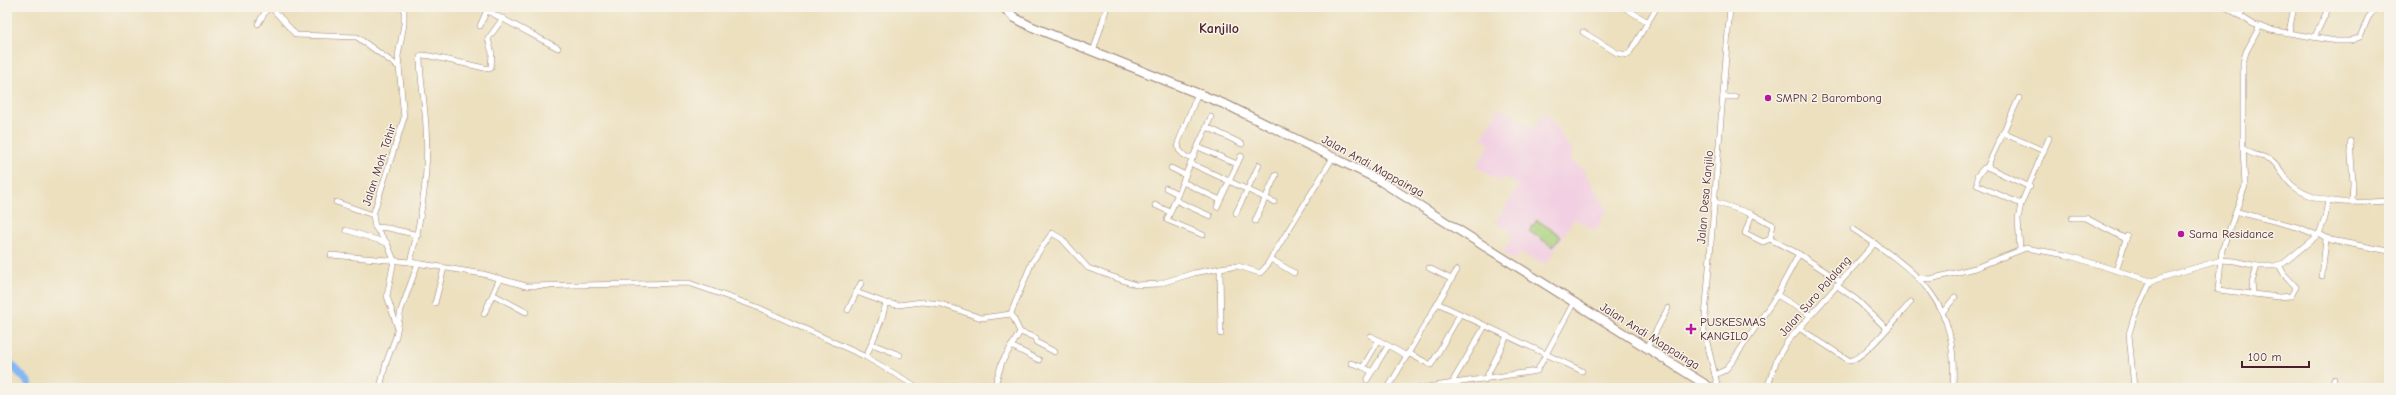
<svg xmlns="http://www.w3.org/2000/svg" width="2396" height="395" font-family="'Comic Neue',sans-serif">
  <rect width="100%" height="100%" fill="#f7f3e8"/>
  <filter id="ink" filterUnits="userSpaceOnUse"><feTurbulence type="fractalNoise" baseFrequency=".025" numOctaves="2"/><feDisplacementMap in="SourceGraphic" scale="8" xChannelSelector="R" yChannelSelector="G"/><feConvolveMatrix kernelMatrix="1 2 1 2 8 2 1 2 1" color-interpolation-filters="sRGB"/></filter>
  <filter id="wash" filterUnits="userSpaceOnUse"><feTurbulence type="fractalNoise" baseFrequency=".012" numOctaves="4" result="noise"/><feDisplacementMap in="SourceGraphic" scale="16" xChannelSelector="R" yChannelSelector="G"/><feGaussianBlur stdDeviation="0.9" result="paint"/><feColorMatrix in="noise" values="0 0 0 0 0 0 0 0 0 0 0 0 0 0 0 0 0 1.4 0 .05"/><feComposite in="paint" operator="in"/></filter>
  <g filter="url(#wash)">
    <rect width="100%" height="100%" fill="#ece0bf"/>
    <!-- built -->
    <path fill="#f2cfe2" d="M1499,108L1533,128L1546,112L1573,153L1571,161L1582,168L1607,210L1595,231L1574,218L1547,264L1519,253L1515,261L1503,253L1513,234L1496,222L1519,185L1505,177L1500,181L1477,167L1490,144L1482,139Z"/>
    <!-- pitch -->
    <path fill="#a7d07b" stroke="#787853" d="M1537,220L1561,236L1553,247L1529,231Z"/>
    <g fill="none" stroke-linecap="round" stroke-linejoin="round">
      <!-- river -->
      <path stroke="#85b8f3" stroke-width="8" d="M7,360L29,383V388"/>
    </g>
  </g>
  <g filter="url(#ink)">
    <g fill="none" stroke-linecap="round" stroke-linejoin="round">
      <!-- street casing -->
      <g stroke="#9b8075" stroke-width="6">
        <g id="street">
          <path d="M271,7L296,35L357,37L399,67"/>
          <path d="M480,7L558,48"/>
          <path d="M1623,7L1648,22"/>
          <path d="M2226,7L2253,24L2270,30L2336,41H2350L2360,37L2368,18L2376,7"/>
          <path d="M2240,15L2245,7"/>
          <path d="M258,24L268,7"/>
          <path d="M480,26L487,10"/>
          <path d="M2260,26L2246,52L2243,63V148C2251,156 2262,155 2271,160C2280,166 2284,179 2293,186C2318,206 2359,203 2389,201"/>
          <path d="M1583,32L1617,53L1628,55L1657,7"/>
          <path d="M2289,32L2294,7"/>
          <path d="M2315,36L2329,7"/>
          <path d="M1093,52L1107,7"/>
          <path d="M1198,93L1178,143L1179,150L1186,157H1193L1211,117"/>
          <path d="M1723,97H1736"/>
          <path d="M1207,127L1242,144"/>
          <path d="M2003,133L2044,151"/>
          <path d="M2350,141L2353,183L2352,202"/>
          <path d="M1198,147L1237,164"/>
          <path d="M2243,148L2245,186L2222,250L2218,290L2279,297L2291,296L2296,287L2284,274L2279,265"/>
          <path d="M1193,157L1167,220L1203,235"/>
          <path d="M1190,163L1274,202"/>
          <path d="M1987,167L2019,98"/>
          <path d="M1171,168L1185,175"/>
          <path d="M1183,182L1220,200"/>
          <path d="M1166,188L1178,194"/>
          <path d="M1175,200L1210,216"/>
          <path d="M336,202L373,215"/>
          <path d="M1715,202L1752,214L1773,225L1770,239L1763,242L1745,233L1752,214"/>
          <path d="M2021,204L1977,185V176L1984,168L1987,167L2030,187"/>
          <path d="M1155,205L1170,212"/>
          <path d="M1217,207L1241,156"/>
          <path d="M2238,212L2297,227L2317,235"/>
          <path d="M1236,213L1259,165"/>
          <path d="M2072,218H2086L2126,239"/>
          <path d="M1255,221L1276,175"/>
          <path d="M375,227L388,228L418,235"/>
          <path d="M1853,229C1921,274 1958,300 1953,388"/>
          <path d="M346,230L387,243"/>
          <path d="M2319,234L2331,240L2389,251"/>
          <path d="M1770,239L1799,254"/>
          <path d="M2020,250L2018,219L2021,204L2049,138"/>
          <path d="M331,255L410,262L483,274L526,286L689,283L757,307L866,357L919,388"/>
          <path d="M1271,259L1294,273"/>
          <path d="M410,262C422,218 429,172 426,127C425,103 420,80 420,57L422,55L430,56L489,69L491,68L492,53L488,39L503,18"/>
          <path d="M1220,268L1221,334"/>
          <path d="M1429,268L1451,279"/>
          <path d="M2116,271L2127,236"/>
          <path d="M2322,276L2326,239"/>
          <path d="M1918,278L1930,279L1975,268L2026,248L2066,255L2151,281L2221,260L2235,261L2257,266H2274L2284,263L2319,234L2325,218L2328,200"/>
          <path d="M1836,285L1857,300L1887,329"/>
          <path d="M856,292L886,303L881,321L866,357"/>
          <path d="M2253,293L2252,282L2257,266"/>
          <path d="M494,295L526,312"/>
          <path d="M1777,295L1810,315"/>
          <path d="M435,303L444,268"/>
          <path d="M886,303L898,305L922,302L941,304L981,318L1011,314"/>
          <path d="M1437,303L1582,371"/>
          <path d="M848,310L861,283"/>
          <path d="M1943,312L1955,297"/>
          <path d="M484,314L500,278"/>
          <path d="M397,326L387,296L394,260L387,243L375,227L373,215L404,118L398,56L404,24V7"/>
          <path d="M1799,328L1850,361C1867,356 1898,316 1911,302"/>
          <path d="M1020,332L1036,338V342L1055,352"/>
          <path d="M1371,336L1407,356"/>
          <path d="M872,344L900,355"/>
          <path d="M1011,346L1039,360"/>
          <path d="M1647,348L1668,308"/>
          <path d="M1408,353L1431,365L1460,314"/>
          <path d="M1351,363L1363,367"/>
          <path d="M1372,372L1363,367L1379,340"/>
          <path d="M1715,375L1725,370L1732,362L1777,295L1799,254L1840,281"/>
          <path d="M1367,380L1388,346"/>
          <path d="M1485,380L1507,336"/>
          <path d="M1453,384L1454,379L1485,326"/>
          <path d="M380,388L386,363L396,336L401,310L418,263"/>
          <path d="M994,388L1002,362L1020,332L1011,313L1032,262L1052,233L1062,239L1088,268L1136,285L1158,284L1194,273L1226,267L1238,266L1260,273L1265,268L1334,156"/>
          <path d="M1388,388L1457,270"/>
          <path d="M1420,388L1537,371L1574,302"/>
          <path d="M1718,388L1704,330L1730,7"/>
          <path d="M1767,388L1777,359L1787,342L1875,243"/>
          <path d="M2134,388L2129,334L2134,317L2151,281"/>
          <path d="M2331,388L2334,379"/>
        </g>
      </g>
      <!-- primary casing -->
      <g stroke="#9b8075" stroke-width="10">
        <path id="primary" d="M1003,7L1015,18L1030,26L1229,106L1377,179L1711,388"/>
      </g>
      <!-- street -->
      <use href="#street" stroke="#fff" stroke-width="5"/>
      <!-- primary -->
      <use href="#primary" stroke="#fff" stroke-width="8"/>
    </g>
  </g>
  <!-- markers -->
  <g fill="#b5179e" stroke="#f7f3e8" stroke-width="1.5">
    <circle cx="1768" cy="98" r="4"/>
    <circle cx="2181" cy="234" r="4"/>
    <path d="M1689 323h4v4h4v4h-4v4h-4v-4h-4v-4h4z"/>
  </g>
  <g text-anchor="middle" stroke-width="3" stroke-linejoin="round" paint-order="stroke">
    <!-- poi labels -->
    <g font-size="12" fill="#4a1f2b" stroke="#f7f3e8" text-anchor="start">
      <text x="1776" y="102">SMPN 2 Barombong</text>
      <text x="2189" y="238">Sama Residance</text>
      <text x="1700" y="326">PUSKESMAS<tspan x="1700" dy="14">KANGILO</tspan></text>
    </g>
    <!-- street labels -->
    <g font-size="12" fill="#4a1f2b" stroke="#f7f3e8">
      <text transform="translate(379 165) rotate(-72)" y="4">Jalan Moh. Tahir</text>
      <text transform="translate(1373 166) rotate(29)" y="4">Jalan Andi Mappainga</text>
      <text transform="translate(1705 197) rotate(-85)" y="4">Jalan Desa Kanjilo</text>
      <text transform="translate(1815 296) rotate(-49)" y="4">Jalan Suro Palalang</text>
      <text transform="translate(1650 336) rotate(32)" y="4">Jalan Andi Mappainga</text>
    </g>
    <!-- quarter labels -->
    <g font-size="14" font-weight="bold" fill="#4a1f2b" stroke="#f7f3e8">
      <text x="1219" y="33">Kanjilo</text>
    </g>
  </g>
  <!-- margin -->
  <rect width="2396" height="395" fill="none" stroke="#f7f3e8" stroke-width="24"/>
  <!-- scale -->
  <path d="M2242 361v6h67v-6" fill="none" stroke="#4a1f2b" stroke-width="2"/>
  <text x="2248" y="361" font-size="12" fill="#4a1f2b" stroke="#f7f3e8" stroke-width="3" paint-order="stroke">100 m</text>
</svg>
